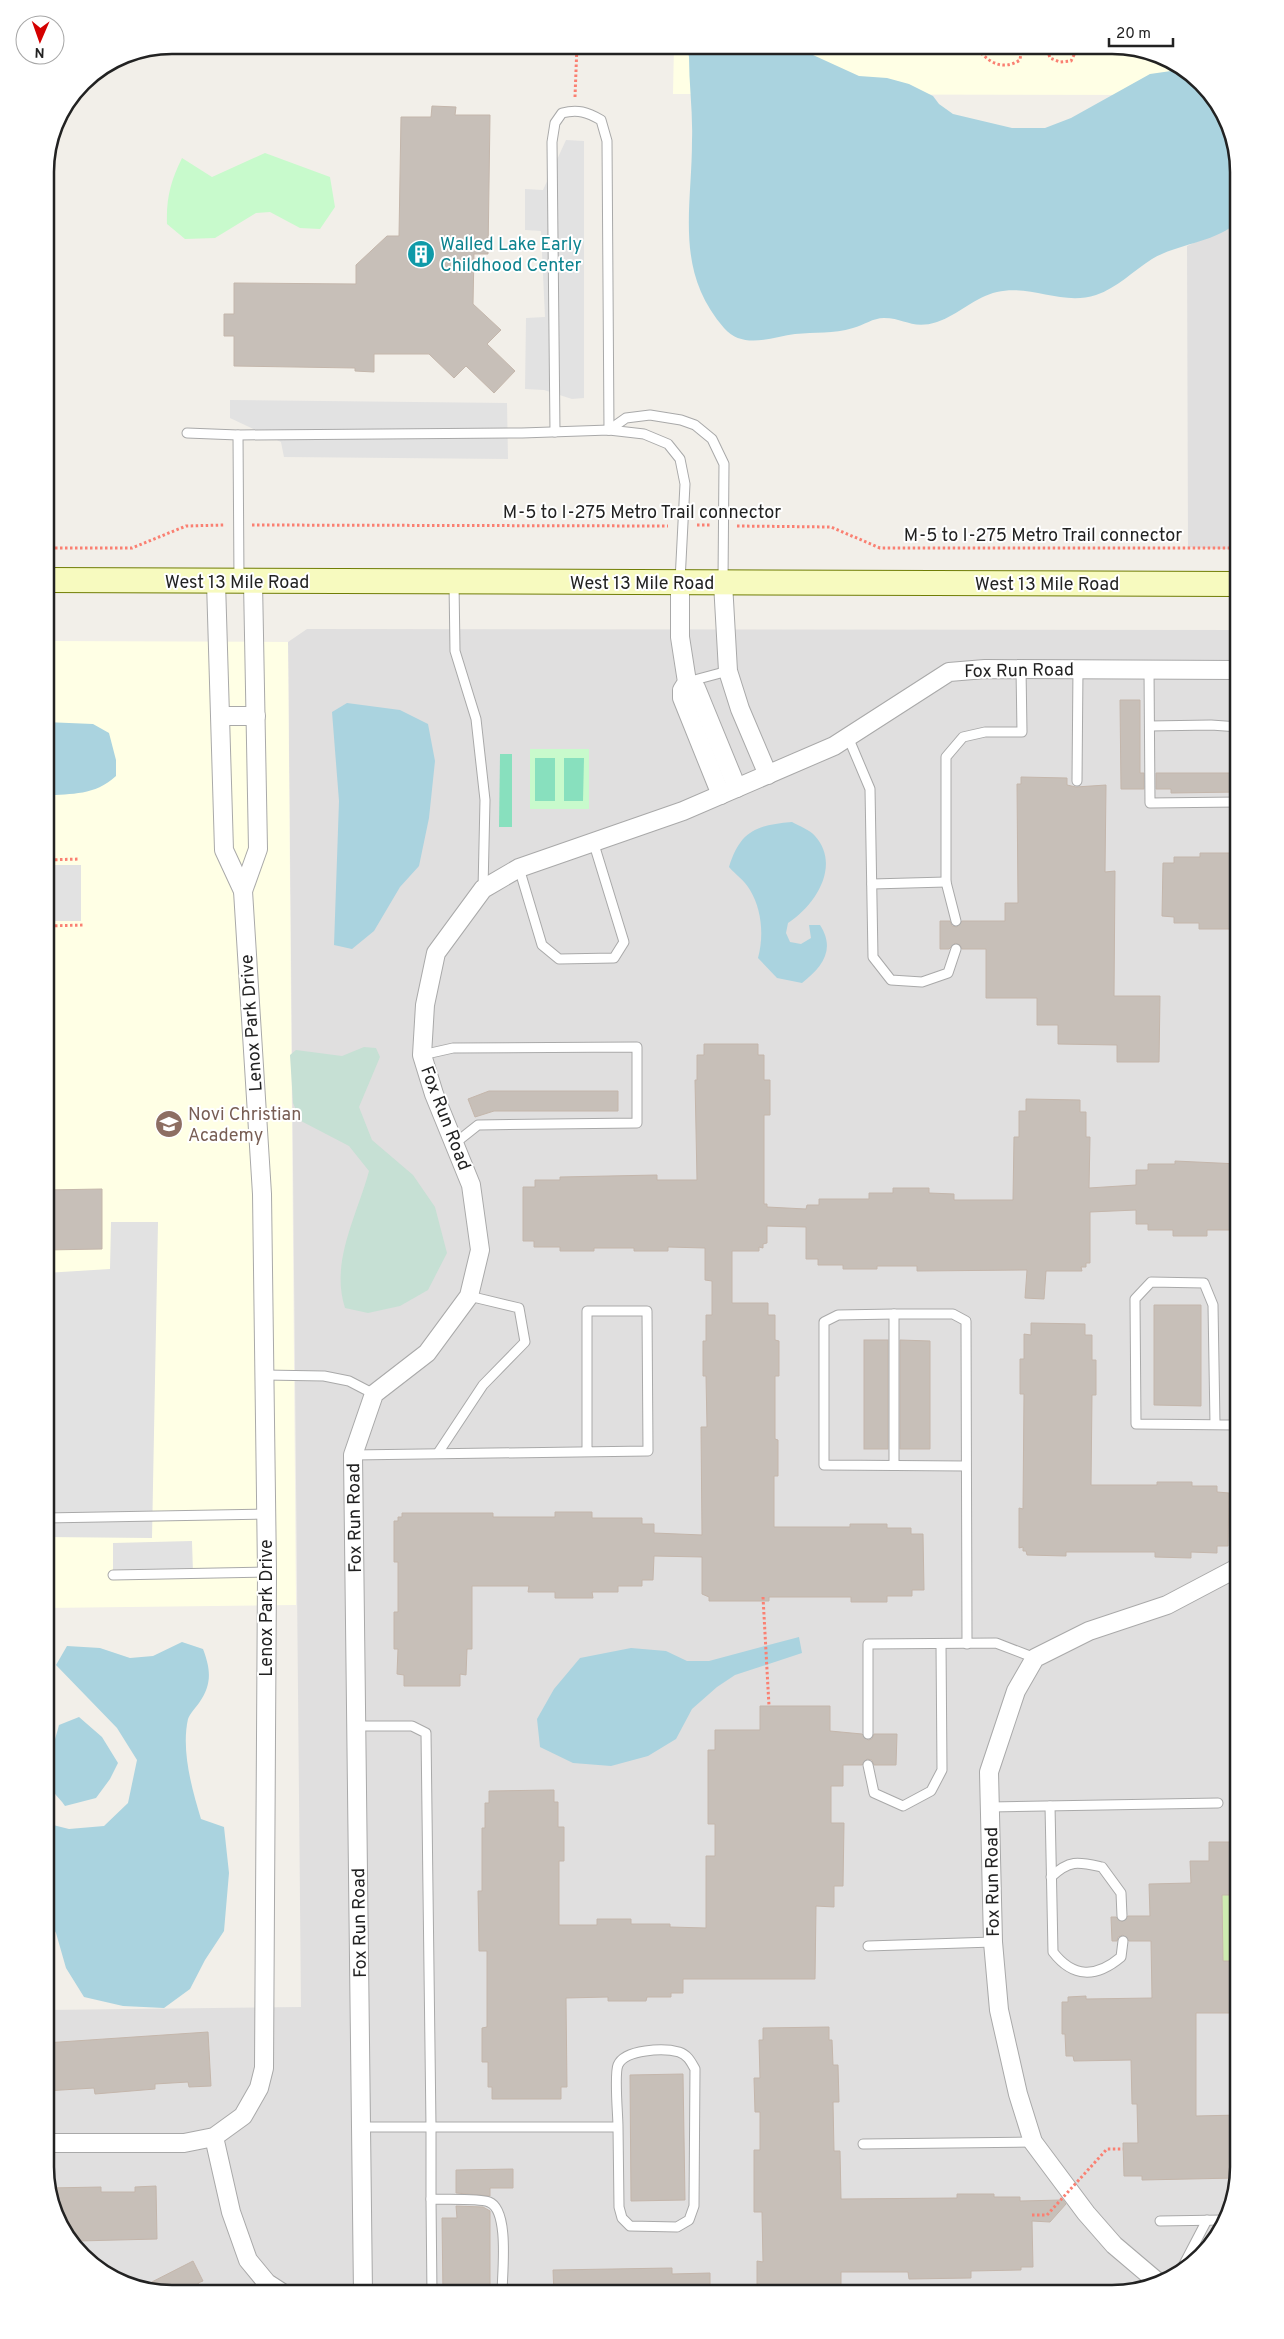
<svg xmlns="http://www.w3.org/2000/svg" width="1284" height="2339" font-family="Overpass,sans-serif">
  <rect width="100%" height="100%" fill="#f2efe9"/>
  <!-- residential -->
  <g fill="#e0dfdf">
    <path d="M1239,221V550L1188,547L1187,246L1234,225Z"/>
    <path d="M307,629L1239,630V2168L1218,2238L1161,2284L1113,2294H163L101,2273L55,2216L45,2168V2010L301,2007L288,642Z"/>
  </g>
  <!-- education -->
  <g fill="#ffffe5">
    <path d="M674,45H1121L1183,66L1229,123L1239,171L1187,95L673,94Z"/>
    <path d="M45,641L288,642L296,1605L45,1608Z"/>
  </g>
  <!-- grass -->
  <path fill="#cdebb0" d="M1222,1895H1239V1961H1223Z"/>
  <!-- wetland -->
  <path fill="#c6e0d4" d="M364,1047L376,1048L380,1057L359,1107L372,1140L413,1175L435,1207L447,1253L428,1290L400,1306L368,1313L345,1308C330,1262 357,1216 369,1171L349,1146L301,1121L293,1103L290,1055L296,1050L342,1056Z"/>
  <!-- park -->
  <g fill="#c8facc">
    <path d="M265,153L330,177L335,207L320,229L300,228L270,212L256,213L215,238L185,239L167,224C166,198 171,180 182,158L212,177Z"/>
    <rect x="530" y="749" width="59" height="60"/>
  </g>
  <!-- pitch -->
  <g fill="#88e0be">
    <path d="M500,754H512V827H499Z"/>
    <rect x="535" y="758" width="20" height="43"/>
    <path d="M564,758H584L583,801H564Z"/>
  </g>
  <!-- parking -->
  <g fill="#e2e2e2">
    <path d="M566,140L584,141V398L572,399L544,390L525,389L526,318L545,317L541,231L525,230V189L543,190Z"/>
    <path d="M230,400L507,403L508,459L284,457L281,442L230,418Z"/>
    <rect x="45" y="865" width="36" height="56"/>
    <path d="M111,1222H158L152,1538L45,1537V1273L110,1269Z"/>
    <path d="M192,1541L193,1574L113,1575V1543Z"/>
  </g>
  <!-- water -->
  <g fill="#aad3df">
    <path d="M681,45H775L793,53L813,55L859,76L887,78L909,84L933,96L939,104L953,114L1012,128H1045L1071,118L1150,74L1185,69L1229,123L1239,171V221C1215,243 1179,243 1152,259C1133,271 1117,288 1096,295C1062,306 1030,284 997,292C975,297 958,315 937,322C912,330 905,318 884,318C873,318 864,325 853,328C833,334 815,332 795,334C772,337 743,350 724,328C674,270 692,210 692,140C693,113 689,85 689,57L688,52Z"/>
    <path d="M347,703L400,710L428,724L435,761L429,818L419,866L400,887L374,931L352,949L334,945L339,801L332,712Z"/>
    <path d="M45,722L93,724L109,733L116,760V776C94,796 73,793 45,796Z"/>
    <path d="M792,822C799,826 810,830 815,836C841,865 816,905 788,923L786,933L790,942L801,944L811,938L809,925H820C836,950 822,967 802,983L777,978L758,958C764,936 762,910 750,890C745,881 735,874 729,867C740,831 756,825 792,822Z"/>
    <path d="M799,1637L802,1653L735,1675L717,1687L692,1709L676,1739L648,1756L611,1766L573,1763L540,1747L537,1719L554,1689L580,1658L631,1648L666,1651L687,1661H709Z"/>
    <path d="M182,1642L203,1649C211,1670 212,1684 199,1703C195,1708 190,1714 188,1719C181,1751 192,1789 201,1819L224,1827L229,1873L224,1931L205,1960L190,1989L164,2008L123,2006L84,1997L66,1968L56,1933L45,1913V1823L69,1829L104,1826L128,1803L137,1760L117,1728L56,1665L67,1646L100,1648L130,1658L153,1656Z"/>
    <path d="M79,1717L102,1737L118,1763L110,1779L96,1798L65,1806C62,1801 56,1796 53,1791C44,1771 54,1744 59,1725Z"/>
  </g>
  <!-- building -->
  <g fill="#c7bfb8" stroke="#c4b6ab">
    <path d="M432,106L456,107L455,115H490L488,254H474L473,304L501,330L487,344L515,371L494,393L466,366L454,378L429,354H374V372L355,371V368L234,366V336H224V314H234V283L356,284V265L387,236H399L401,117H431Z"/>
    <path d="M1120,700H1140V773H1144V789H1121Z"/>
    <path d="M1156,773H1239V792L1171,793V789H1156Z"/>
    <path d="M1021,777L1067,778V785L1076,787L1106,785L1105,872L1115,871L1114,996H1160L1159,1062H1117V1045L1058,1044V1025H1037V998H986V949H962L960,945L955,943L949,949H940V921H950L952,926L957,927L962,921H1005V903H1018L1017,784H1021Z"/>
    <path d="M1200,853H1234V857H1239V923H1234V929H1199V923H1174V917L1162,916L1163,863H1174V857H1200Z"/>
    <path d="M704,1044H758V1055H764V1080H770V1115H764V1204H767V1207L806,1209L807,1205H819V1199H869V1193H893V1188H929V1193L954,1194V1200H1013L1014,1137H1019V1111H1026V1099L1080,1100V1112H1086V1137H1090L1089,1188L1136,1185V1170H1148V1164H1175V1161L1239,1164V1230H1207V1236H1173V1230H1148V1224H1136V1210L1090,1212V1263H1086V1267H1081L1082,1271H1046L1044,1299L1025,1298L1027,1270L917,1271V1266H877V1269H843V1265H818V1259H806V1227L767,1226V1243L763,1244V1248L759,1247V1251H732V1303H768V1315H775V1340L779,1341V1376H775V1439L778,1440V1476H774V1527H850V1524H887V1528H911V1534H923L924,1590H912V1596H887V1602H851V1597H769V1601H709V1597L702,1594V1557L654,1556L653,1580H642V1586H618V1592H592L593,1598H555V1592H528L529,1586H472V1649H467L466,1675L460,1674V1686H404V1675L397,1674L398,1649H394V1612H398V1562H394V1521H398V1517H402V1513H493V1517H555V1512H592V1518H642V1524H654V1533L702,1535L701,1427H707L706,1376H703V1341H706V1315H712V1281L705,1280V1248L668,1247V1251H634V1248H594V1251H560V1247H534V1241H523V1187H535V1180H560V1177L657,1175V1180H697L695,1080H697V1055H704Z"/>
    <path d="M489,1091H618V1111H494L475,1117L468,1099Z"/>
    <path d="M102,1189V1249L45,1250V1190Z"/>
    <path d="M1154,1305H1201V1406L1154,1405Z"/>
    <path d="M1031,1323L1085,1324V1335H1092V1360H1096V1395H1092L1091,1485H1157V1482H1192V1486H1217V1492L1229,1493L1228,1546H1217V1553L1191,1552V1558L1155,1557V1552H1066V1556L1027,1555L1026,1551H1023V1547L1019,1548V1508L1023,1509L1024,1394H1020V1359H1024V1334L1031,1335Z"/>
    <rect x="864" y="1340" width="24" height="109"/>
    <path d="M900,1340L930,1341V1449H900Z"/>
    <path d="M760,1706H830V1731L862,1734L868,1740L872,1739L874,1734H897L896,1765H874L872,1760L867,1759L862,1765H843V1786H831V1823H844L843,1886H834V1907L816,1906L815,1979H683V1993H671V1997H647L646,2001H608V1997L566,1998L567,2087H561V2099H492V2087H488V2062H482V2028L487,2027V1951H479L478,1891H482V1828H485V1803H489V1791L554,1790V1802H558V1827H564V1861H559V1925H597V1919H631V1924H670V1927L706,1928V1856H715V1824H708V1750H715V1730H760Z"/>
    <path d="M1209,1842H1239V1895H1222L1223,1961H1239V2013H1196V2116L1239,2115V2168L1236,2178L1142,2180V2176H1124L1123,2143H1138L1137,2104H1132L1131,2060L1074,2061L1073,2056H1066L1065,2034H1062V2002H1068V1997L1086,1996V1999L1152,1998L1151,1941H1129L1123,1935L1118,1937L1117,1941H1112L1111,1917H1116L1122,1922L1128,1916H1150L1149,1884L1191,1883L1190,1861H1209Z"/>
    <path d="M829,2027V2040H832L833,2065H838L839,2102H833L834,2151H840L841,2199L957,2198V2194H994V2197H1020V2201L1063,2200L1066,2204L1050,2222L1032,2221L1033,2267H1021V2270L971,2271V2278L909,2279L908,2272H841V2294H757V2261L763,2262L762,2212H754V2150H760V2112H755L754,2078H760L759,2040H763V2028Z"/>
    <path d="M208,2032L211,2086L189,2087L188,2082L155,2084V2089L95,2094L94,2088L45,2091V2043Z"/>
    <path d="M683,2074L685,2200L631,2201L630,2075Z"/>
    <path d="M513,2169V2188H490V2196L456,2193V2170Z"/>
    <path d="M156,2186L157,2239L78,2241H75L55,2216L49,2188L101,2187V2192H135V2187Z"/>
    <path d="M456,2206L483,2207L490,2211V2294H443L442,2218H457Z"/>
    <path d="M193,2261L203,2281L198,2283L204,2294H163L142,2287Z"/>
    <path d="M672,2268V2274L710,2273V2294H554L553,2270Z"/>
  </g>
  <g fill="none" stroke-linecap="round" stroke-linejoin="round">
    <!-- lane casing -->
    <g stroke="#a9a9a9" stroke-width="11">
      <g id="lane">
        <path d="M609,430L626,418L650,415L681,420L695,425L712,439L724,464L723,581"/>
        <path d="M555,432L552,142L555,123L562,113C578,109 587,112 601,120L607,141L609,430"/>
        <path d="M187,433L238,435L522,433L609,430L644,434L668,444L680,459L685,484L680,581"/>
        <path d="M238,435L239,579"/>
        <path d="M454,583L455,651L476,719L485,800L483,889"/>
        <path d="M1149,670L1150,803L1239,802"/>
        <path d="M687,682L728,671"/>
        <path d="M1150,726L1211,725L1239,727"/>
        <path d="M848,737L870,789L873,957L891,980L922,982L948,973L956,949"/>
        <path d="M1077,781L1078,669"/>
        <path d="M519,868L542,945L559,959L614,958L624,942L593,841"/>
        <path d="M872,884L946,882"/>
        <path d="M956,921L946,882V757L963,737L985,732H1022L1021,669"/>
        <path d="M422,1055L453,1048L637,1047V1123L478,1125L454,1144"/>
        <path d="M265,1375L324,1376L349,1381L374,1394"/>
        <path d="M1215,1424L1213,1305L1204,1283L1151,1282L1135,1299L1136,1424L1239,1425"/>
        <path d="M438,1453L483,1385L525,1342L519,1308L469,1296"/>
        <path d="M353,1455L648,1451L647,1311H587V1451"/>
        <path d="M894,1465V1314"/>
        <path d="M966,1466L824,1465V1322L838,1315L894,1314H953L966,1321L967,1644"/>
        <path d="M45,1518L267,1514"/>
        <path d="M113,1575L267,1572"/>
        <path d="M356,1726H412L426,1733L431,2127H361"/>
        <path d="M868,1734V1644L996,1643L1035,1658"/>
        <path d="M868,1765L874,1793L903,1806L931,1791L942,1770L941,1644"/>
        <path d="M1050,1806L1053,1952C1073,1978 1096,1978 1121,1957L1123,1941"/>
        <path d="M990,1807L1218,1803"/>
        <path d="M1051,1877C1070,1859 1079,1862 1102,1867L1121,1893L1122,1916"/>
        <path d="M868,1946L993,1942"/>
        <path d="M863,2144L1033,2142"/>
        <path d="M431,2199L432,2294"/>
        <path d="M1160,2221L1223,2220"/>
        <path d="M1183,2266L1207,2220"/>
        <path d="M502,2294C502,2274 510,2210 489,2202C478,2198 445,2200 431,2199V2127H618L619,2207L622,2218L630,2226L677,2227L689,2220L694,2206L695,2069C691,2062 688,2055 679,2052C664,2048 625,2049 618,2065C614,2074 618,2115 618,2127"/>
      </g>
    </g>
    <!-- street casing -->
    <g stroke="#a9a9a9" stroke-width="20">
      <g id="street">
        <path d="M680,583V637L687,682L682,690V698L721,795"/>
        <path d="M723,583L728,671L740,709L768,775"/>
        <path d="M687,682L696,688L737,788"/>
        <path d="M221,716H256"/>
        <path d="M243,891L258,849L253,582"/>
        <path d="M214,2137L231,2212L248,2260L267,2283L284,2294"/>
        <path d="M45,2143H184L214,2137L243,2116L259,2088L264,2068L267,1572L262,1194L243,891L224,850L216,582"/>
        <path d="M1160,2284L1114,2245L1086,2213L1033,2142L1018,2094L999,2010L993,1942L989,1772L1016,1691L1035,1658L1089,1631L1167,1605L1239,1567"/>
        <path d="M363,2294L353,1455L374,1394L427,1353L469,1296L480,1250L471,1185L434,1094L422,1055L425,1005L436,953L483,889L519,868L683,811L834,746L949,672L985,669L1239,670"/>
      </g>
    </g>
    <!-- secondary casing -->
    <g stroke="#707d05" stroke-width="26">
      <path id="secondary" d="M45,580L1239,584"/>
    </g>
    <!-- path -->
    <g stroke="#fa8072" stroke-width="3" stroke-dasharray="2.5 2.5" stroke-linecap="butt">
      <path d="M975,45C986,61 1001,72 1020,60L1022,45"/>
      <path d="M1046,45L1050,58L1060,62L1071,61L1079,45"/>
      <path d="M575,97L577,45"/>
      <path d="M252,525L668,526"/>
      <path d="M697,525H710"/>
      <path d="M737,526L831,527L880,548H1239"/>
      <path d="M45,548H132L186,526L225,525"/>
      <path d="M45,860L80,859"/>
      <path d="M45,926L85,925"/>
      <path d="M763,1597L769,1706"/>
    </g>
    <!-- lane -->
    <use href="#lane" stroke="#fff" stroke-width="9"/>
    <!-- street -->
    <use href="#street" stroke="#fff" stroke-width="18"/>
    <!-- secondary -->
    <use href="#secondary" stroke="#f7fabf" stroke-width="24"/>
    <!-- path-bridge -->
    <path stroke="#fa8072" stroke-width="3" stroke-dasharray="2.5 2.5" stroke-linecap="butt" d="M1032,2215H1047L1107,2149H1123"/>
  </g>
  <!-- icons -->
  <defs>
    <g id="building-disc" transform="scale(1.4375)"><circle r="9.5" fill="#0f9aa8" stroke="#fff"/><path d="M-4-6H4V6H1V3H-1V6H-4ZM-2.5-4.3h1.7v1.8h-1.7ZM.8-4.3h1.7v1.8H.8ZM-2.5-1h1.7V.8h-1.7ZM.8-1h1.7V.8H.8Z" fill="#fff"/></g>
    <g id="school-disc" transform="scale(1.4375)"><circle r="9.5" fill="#8d6e63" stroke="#fff"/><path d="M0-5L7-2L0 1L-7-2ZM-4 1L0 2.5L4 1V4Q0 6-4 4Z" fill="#fff"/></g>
  </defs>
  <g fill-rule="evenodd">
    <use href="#building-disc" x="421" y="254"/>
    <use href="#school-disc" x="169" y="1124"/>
  </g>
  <g text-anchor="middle" stroke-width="4" stroke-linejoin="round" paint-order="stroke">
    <!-- culture labels -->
    <g font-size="18" fill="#0d838f" stroke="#fff" text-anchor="start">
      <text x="440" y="250">Walled Lake Early<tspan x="440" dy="21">Childhood Center</tspan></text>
    </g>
    <!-- street labels -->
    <g font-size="18" fill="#222" stroke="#fff">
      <text x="642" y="518">M-5 to I-275 Metro Trail connector</text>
      <text x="1043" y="541">M-5 to I-275 Metro Trail connector</text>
      <text x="237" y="588">West 13 Mile Road</text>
      <text x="642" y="589">West 13 Mile Road</text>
      <text x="1047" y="590">West 13 Mile Road</text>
      <text transform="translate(1019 670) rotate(-1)" y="6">Fox Run Road</text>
      <text transform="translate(251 1023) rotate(-94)" y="6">Lenox Park Drive</text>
      <text transform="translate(446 1118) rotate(69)" y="6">Fox Run Road</text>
      <text transform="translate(354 1518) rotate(-91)" y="6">Fox Run Road</text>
      <text transform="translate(266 1608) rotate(-90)" y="6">Lenox Park Drive</text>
      <text transform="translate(992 1882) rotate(-91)" y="6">Fox Run Road</text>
      <text transform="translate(359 1923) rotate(-91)" y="6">Fox Run Road</text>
    </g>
    <!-- education labels -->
    <g font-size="18" fill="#785e54" stroke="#fff" text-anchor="start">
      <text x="188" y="1120">Novi Christian<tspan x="188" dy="21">Academy</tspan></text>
    </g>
  </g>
  <!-- crop -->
  <path d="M0 0H1284V2339H0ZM172 54H1112A118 118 0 0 1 1230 172V2167A118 118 0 0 1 1112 2285H172A118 118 0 0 1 54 2167V172A118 118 0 0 1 172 54Z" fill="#fff" fill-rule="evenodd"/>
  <path fill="none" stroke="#222" stroke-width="2.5" d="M172 54H1112A118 118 0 0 1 1230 172V2167A118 118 0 0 1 1112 2285H172A118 118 0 0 1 54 2167V172A118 118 0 0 1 172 54Z"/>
  <!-- north arrow -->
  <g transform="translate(40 40) rotate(182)"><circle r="24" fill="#ffffff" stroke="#a7a7a7"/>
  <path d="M0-4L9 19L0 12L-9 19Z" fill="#d40000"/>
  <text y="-8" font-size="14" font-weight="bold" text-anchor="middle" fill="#222222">N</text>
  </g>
  <!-- scale -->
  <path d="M1109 38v8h64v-8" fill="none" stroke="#222222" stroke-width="2.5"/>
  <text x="1116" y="38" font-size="15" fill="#222222" stroke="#ffffff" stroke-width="4" paint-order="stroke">20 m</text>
</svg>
